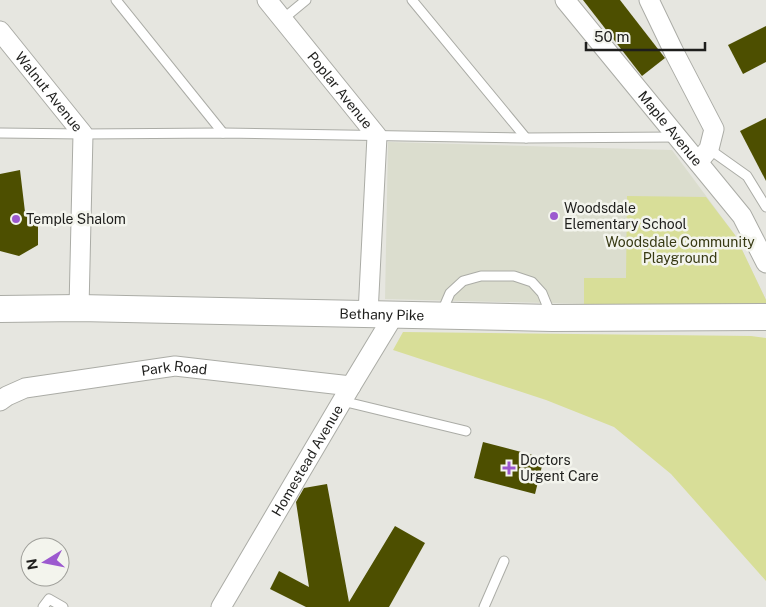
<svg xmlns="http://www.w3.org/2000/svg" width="766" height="607" font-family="'Public Sans',sans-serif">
  <rect width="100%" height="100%" fill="#e6e6e0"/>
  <!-- built -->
  <path fill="#dbddce" d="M388,142L672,150L735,235L766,300V306L584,304L385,299Z"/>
  <!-- green -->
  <g fill="#d8de98">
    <path d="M627,196L706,197L735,235L766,300V306L584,304V278H626Z"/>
    <path d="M403,332L751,336L766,338V581L671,474L614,427L546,400L393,350Z"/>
  </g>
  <!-- building -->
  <g fill="#4d4f00">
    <path d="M583,0H620L665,58L642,76Z"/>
    <path d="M766,26V62L743,74L728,45Z"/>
    <path d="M766,118V181L740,131Z"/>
    <path d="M20,170L25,212L38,226V245L19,256L0,251V174Z"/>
    <path d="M483,442L544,458L535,494L474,478Z"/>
    <path d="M327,484L349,602L395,526L425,543L389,607H306L270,589L279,571L309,587L296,502L304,488Z"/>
  </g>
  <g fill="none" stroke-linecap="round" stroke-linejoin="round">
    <!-- lane casing -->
    <g stroke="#abaca6" stroke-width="11">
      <g id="lane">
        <path d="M116,0L223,133"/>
        <path d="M412,0L526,138"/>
        <path d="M283,19L306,0"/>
        <path d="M0,133L83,134L223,133L526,138L677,137"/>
        <path d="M709,149L747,176L766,207"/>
        <path d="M441,314L450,293L463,281L481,276H514L532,282L542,293L551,315"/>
        <path d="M342,401L466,431"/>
        <path d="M43,607L49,599L63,607"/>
        <path d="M484,607L504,561"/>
      </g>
    </g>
    <!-- street casing -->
    <g stroke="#abaca6" stroke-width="21">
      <g id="street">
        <path id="s1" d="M267,0L377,136L368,314"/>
        <path id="s2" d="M565,0L742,216L766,263"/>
        <path d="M649,0L674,52L714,129L709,149L698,162"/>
        <path id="s3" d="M0,31L83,134L79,308"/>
        <path id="s4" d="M0,401L7,396L25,388L175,366L351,386"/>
        <path id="s5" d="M221,607L351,386L394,315"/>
      </g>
    </g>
    <!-- secondary casing -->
    <g stroke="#abaca6" stroke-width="28">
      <g id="secondary">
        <path id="s6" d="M0,309L79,308L552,318L766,317"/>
      </g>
    </g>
    <!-- lane -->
    <use href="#lane" stroke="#fff" stroke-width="9"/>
    <!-- street -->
    <use href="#street" stroke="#fff" stroke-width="19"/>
    <!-- secondary -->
    <use href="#secondary" stroke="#fff" stroke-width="26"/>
  </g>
  <!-- markers -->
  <g fill="#9c59cf" stroke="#f3f4ed" stroke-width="2">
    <circle cx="554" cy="216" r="5"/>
    <circle cx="16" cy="219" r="5"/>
    <path d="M506.5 460.5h5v5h5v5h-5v5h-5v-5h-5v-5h5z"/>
  </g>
  <g text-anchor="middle" stroke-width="5" stroke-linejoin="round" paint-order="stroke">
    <!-- street labels -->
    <g font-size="14" fill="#1e1e1c" stroke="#f3f4ed">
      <text dy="5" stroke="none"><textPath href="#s1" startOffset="116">Poplar Avenue</textPath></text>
      <text dy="5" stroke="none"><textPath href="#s3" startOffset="78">Walnut Avenue</textPath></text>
      <text dy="5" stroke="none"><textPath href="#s2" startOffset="166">Maple Avenue</textPath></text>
      <text dy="5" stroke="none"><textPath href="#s6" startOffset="382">Bethany Pike</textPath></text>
      <text dy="5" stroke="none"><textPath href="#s4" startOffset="179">Park Road</textPath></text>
      <text dy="5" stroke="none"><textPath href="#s5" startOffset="170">Homestead Avenue</textPath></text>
    </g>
    <!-- poi labels -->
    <g font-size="14" fill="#1e1e1c" stroke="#f3f4ed" text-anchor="start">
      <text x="564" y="213">Woodsdale<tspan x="564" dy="16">Elementary School</tspan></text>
      <text x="26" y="224">Temple Shalom</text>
      <text x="520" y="465">Doctors<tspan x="520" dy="16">Urgent Care</tspan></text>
    </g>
    <!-- park labels -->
    <g font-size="14" fill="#383a14" stroke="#f3f4ed">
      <text x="680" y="247">Woodsdale Community<tspan x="680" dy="16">Playground</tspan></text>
    </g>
  </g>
  <!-- north arrow -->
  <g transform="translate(45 562) rotate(260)"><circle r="24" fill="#f3f4ed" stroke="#9e9e99"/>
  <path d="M0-4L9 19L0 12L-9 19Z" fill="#9c59cf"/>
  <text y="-8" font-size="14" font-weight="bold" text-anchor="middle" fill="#1e1e1c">N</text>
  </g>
  <!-- scale -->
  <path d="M586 42v8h119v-8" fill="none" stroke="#1e1e1c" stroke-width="2.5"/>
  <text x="594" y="42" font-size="15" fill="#1e1e1c" stroke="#f3f4ed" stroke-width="4" paint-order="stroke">50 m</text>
</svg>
